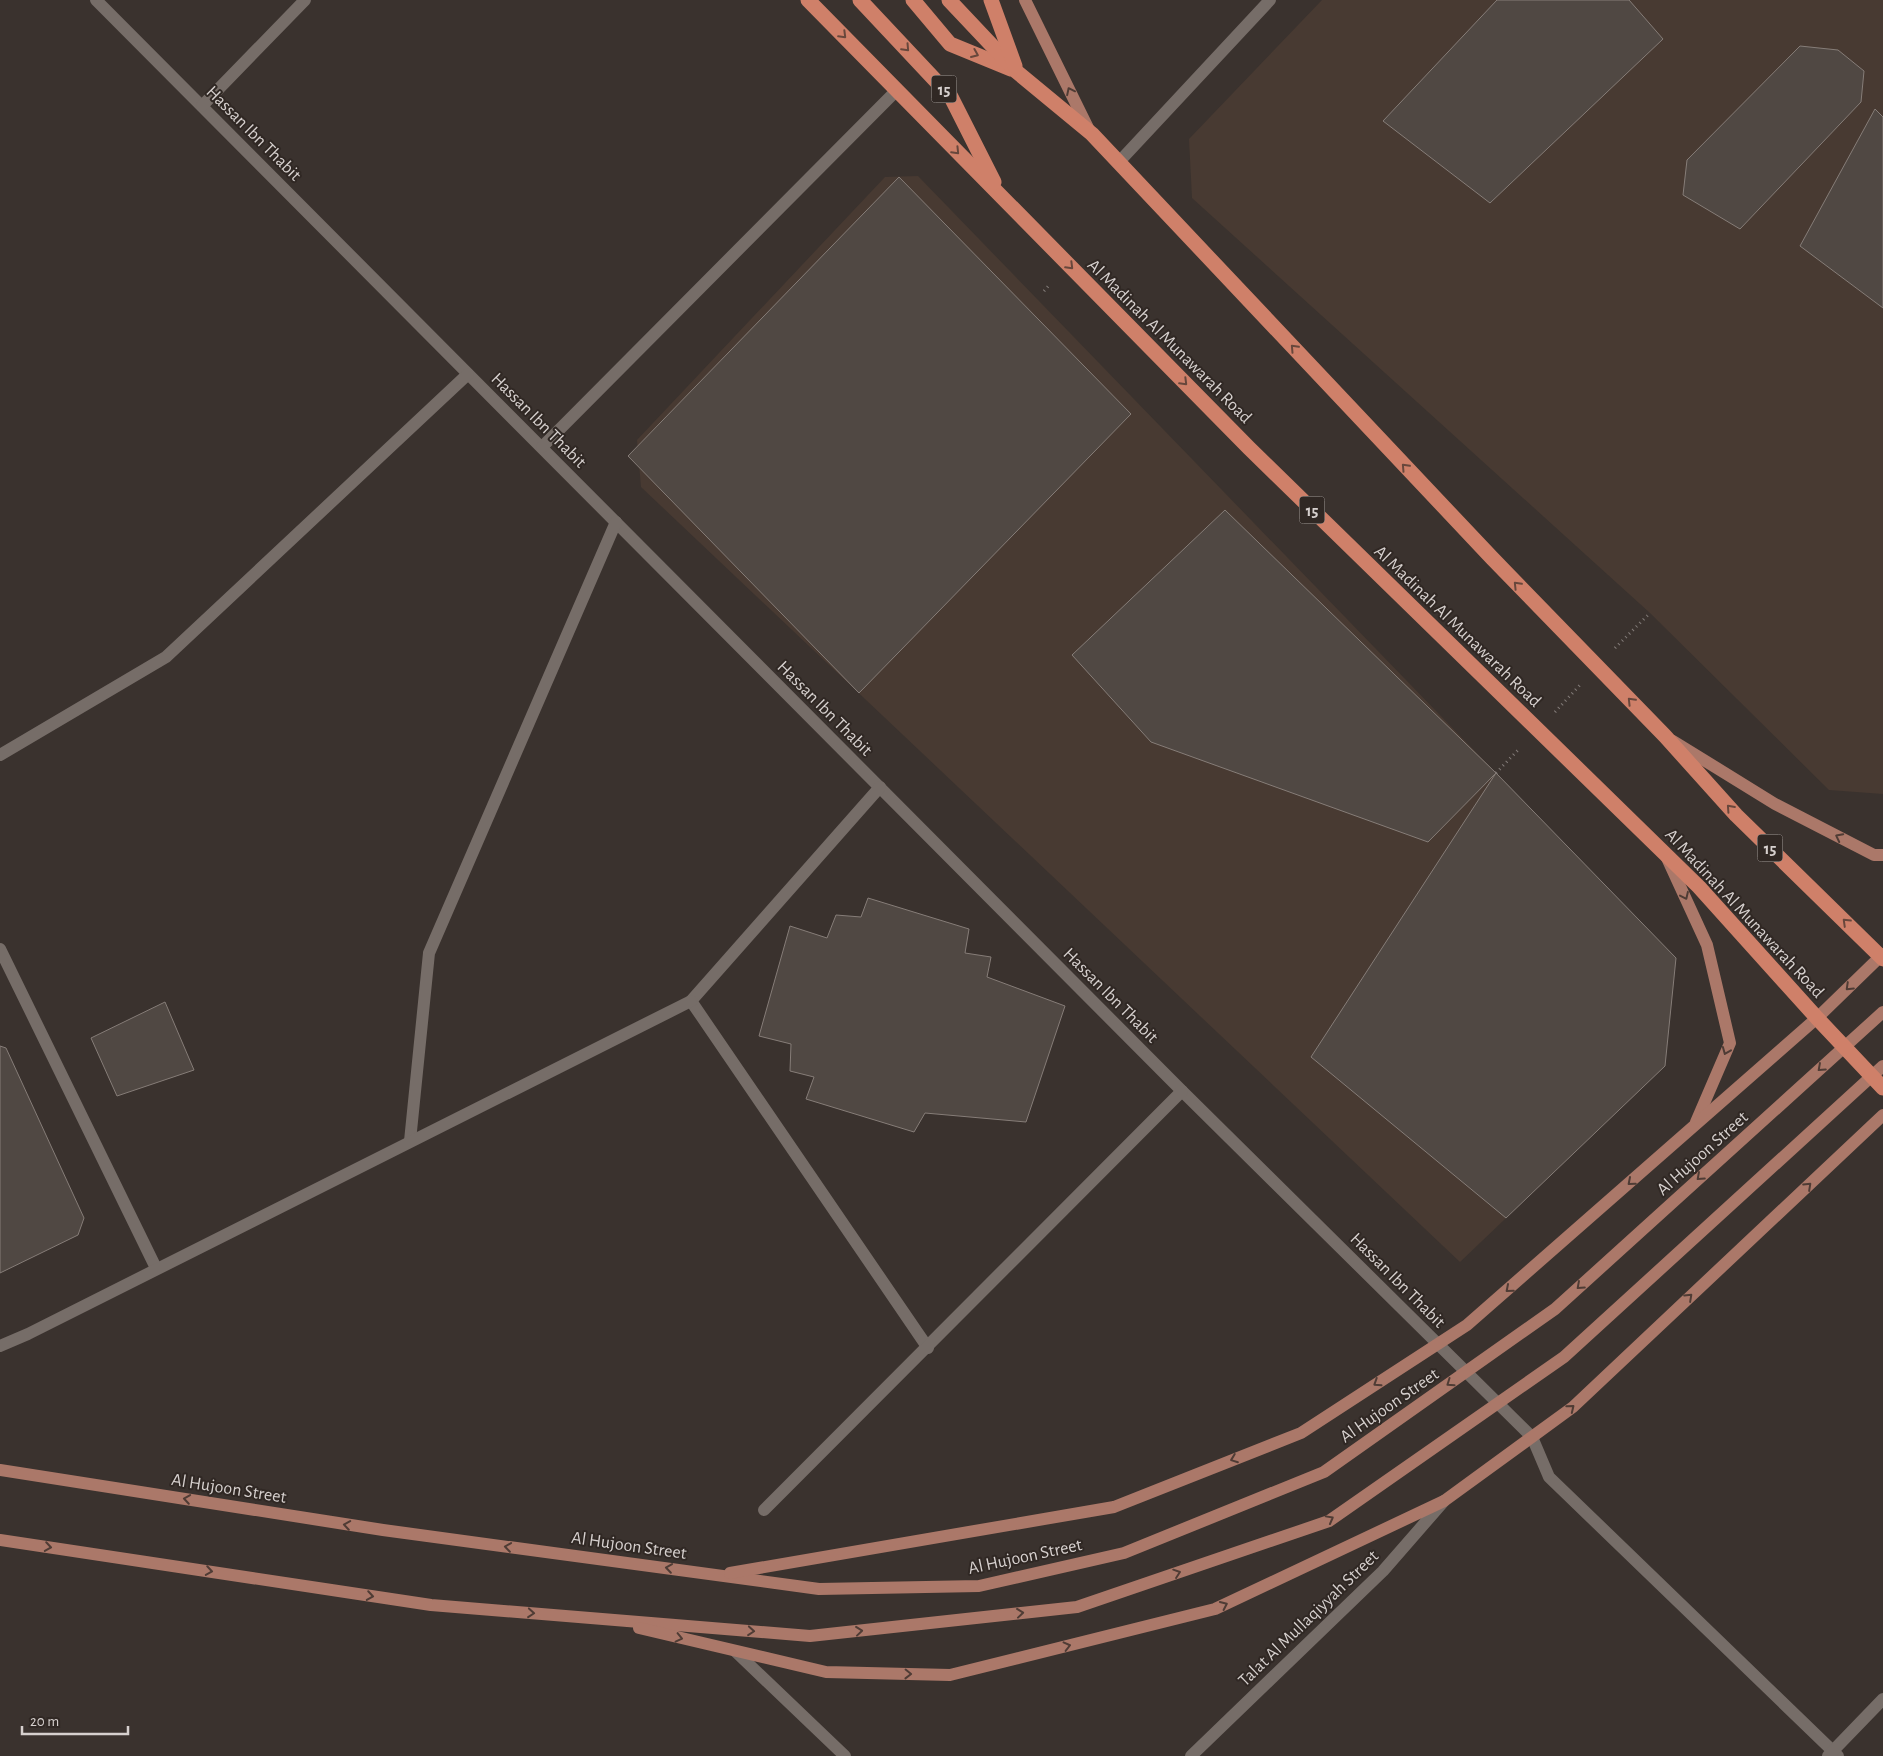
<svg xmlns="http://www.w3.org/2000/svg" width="1883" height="1756" font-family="'Alegreya Sans',sans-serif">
  <rect width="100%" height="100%" fill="#3a322e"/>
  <!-- built -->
  <g fill="#483a32">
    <path d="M1322,0H1883V794L1829,790L1650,613L1192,198L1189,139Z"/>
    <path d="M918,176L1496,773L1665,1066L1460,1262L641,487L637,440L885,177Z"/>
  </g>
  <!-- building -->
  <g fill="#504843" stroke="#867d78">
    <path d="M1497,0H1629L1663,39L1490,203L1383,121Z"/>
    <path d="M1800,46L1838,50L1864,71L1861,102L1740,229L1683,195L1687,160Z"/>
    <path d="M1875,109L1883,117V308L1800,246Z"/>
    <path d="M899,177L1131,414L859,693L628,456Z"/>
    <path d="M1225,510L1496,773L1428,842L1151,742L1072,655Z"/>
    <path d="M1496,773L1676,958L1665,1066L1506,1218L1311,1057Z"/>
    <path d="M868,898L969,929L965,953L991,957L987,977L1065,1006L1026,1122L925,1113L914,1132L806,1099L814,1077L790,1071L791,1044L759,1036L790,926L827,938L836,915L861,917Z"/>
    <path d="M165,1002L194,1070L117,1096L91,1038Z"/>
    <path d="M0,1046L6,1048L84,1218L78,1235L0,1273Z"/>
  </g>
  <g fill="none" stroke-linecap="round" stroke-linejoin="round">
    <!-- path -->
    <g stroke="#847d7a" stroke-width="3" stroke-dasharray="1 4" stroke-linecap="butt">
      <path d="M1044,291L1050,284"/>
      <path d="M1615,648L1650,613"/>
      <path d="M1555,712L1580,685"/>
      <path d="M1496,773L1519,749"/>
    </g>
    <!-- street -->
    <g stroke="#766d68" stroke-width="12">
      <path d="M96,0L1182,1091L1532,1437L1549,1477L1838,1756"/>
      <path d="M202,106L305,0"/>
      <path d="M1118,163L1270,0"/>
      <path d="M542,447L897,90"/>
      <path d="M0,755L166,657L468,374"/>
      <path d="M880,787L691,1001L928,1348"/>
      <path d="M0,949L156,1268"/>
      <path d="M410,1141L429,953L616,522"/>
      <path d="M0,1346L28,1334L691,1001"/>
      <path d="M764,1510L1182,1091"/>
      <path d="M735,1651L845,1756"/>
      <path d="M1191,1756L1383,1571L1444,1501"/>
      <path d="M1828,1756L1883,1699"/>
    </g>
    <!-- primary -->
    <g stroke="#ab7869" stroke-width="12">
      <path d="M1025,0L1090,132"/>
      <path d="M1673,741L1775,804L1874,855H1883"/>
      <path d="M1667,858L1707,945L1730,1043L1696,1122"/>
      <path d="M0,1470L383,1530L819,1589L979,1586L1124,1553L1324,1472L1555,1309L1883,1012"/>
      <path d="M0,1540L431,1605L810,1636L1077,1607L1329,1521L1564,1357L1883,1066"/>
      <path d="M730,1573L1114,1507L1301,1433L1467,1325L1817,1018L1883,954"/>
      <path d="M639,1628L826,1672L950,1675L1215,1609L1444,1501L1573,1407L1883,1115"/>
    </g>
    <!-- highway -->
    <g stroke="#cf8069" stroke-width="15">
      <path d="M808,0L1249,448L1699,887L1817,1018L1883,1088"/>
      <path d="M860,0L951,97L994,182"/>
      <path d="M913,0L950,44L1011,69"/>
      <path d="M949,0L1017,72L1092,134L1492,558L1665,736L1736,815L1883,959"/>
      <path d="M991,0L1015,66"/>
    </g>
  </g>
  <!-- one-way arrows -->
  <defs><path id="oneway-chevron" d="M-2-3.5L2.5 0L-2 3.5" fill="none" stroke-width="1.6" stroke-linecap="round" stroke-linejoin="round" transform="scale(1.25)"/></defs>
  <g stroke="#68473c">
    <use href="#oneway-chevron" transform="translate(843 35) rotate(45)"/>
    <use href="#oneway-chevron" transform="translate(906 48) rotate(47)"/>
    <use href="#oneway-chevron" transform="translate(975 54) rotate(23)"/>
    <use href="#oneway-chevron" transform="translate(956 151) rotate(46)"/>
    <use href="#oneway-chevron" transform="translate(1070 266) rotate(45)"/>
    <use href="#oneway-chevron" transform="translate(1294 348) rotate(-133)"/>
    <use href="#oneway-chevron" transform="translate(1184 382) rotate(45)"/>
    <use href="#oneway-chevron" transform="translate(1405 467) rotate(-133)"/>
    <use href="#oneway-chevron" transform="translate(1517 585) rotate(-134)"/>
    <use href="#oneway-chevron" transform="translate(1631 701) rotate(-134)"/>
    <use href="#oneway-chevron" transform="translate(1730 808) rotate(-132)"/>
    <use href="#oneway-chevron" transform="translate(1846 922) rotate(-136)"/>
  </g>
  <g stroke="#4f3c35">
    <use href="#oneway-chevron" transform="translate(1070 91) rotate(-116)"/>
    <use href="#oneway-chevron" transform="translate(1839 837) rotate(-153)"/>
    <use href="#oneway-chevron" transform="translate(1685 896) rotate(65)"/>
    <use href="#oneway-chevron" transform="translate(1849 987) rotate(136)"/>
    <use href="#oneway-chevron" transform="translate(1726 1051) rotate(112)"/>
    <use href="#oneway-chevron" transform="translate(1821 1068) rotate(138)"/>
    <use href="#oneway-chevron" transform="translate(1700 1177) rotate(138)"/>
    <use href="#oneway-chevron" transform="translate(1631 1182) rotate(139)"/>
    <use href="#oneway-chevron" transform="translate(1808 1186) rotate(-43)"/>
    <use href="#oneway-chevron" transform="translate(1580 1286) rotate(138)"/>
    <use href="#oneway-chevron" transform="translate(1509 1289) rotate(139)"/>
    <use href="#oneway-chevron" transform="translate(1689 1297) rotate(-43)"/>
    <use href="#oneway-chevron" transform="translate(1377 1383) rotate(147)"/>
    <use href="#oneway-chevron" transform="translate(1450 1383) rotate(145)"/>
    <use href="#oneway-chevron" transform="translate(1571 1408) rotate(-39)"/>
    <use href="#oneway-chevron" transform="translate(1234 1459) rotate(159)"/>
    <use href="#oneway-chevron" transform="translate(187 1499) rotate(-171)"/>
    <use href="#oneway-chevron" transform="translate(1330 1519) rotate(-29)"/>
    <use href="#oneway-chevron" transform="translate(347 1525) rotate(-171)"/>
    <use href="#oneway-chevron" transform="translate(48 1547) rotate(9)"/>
    <use href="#oneway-chevron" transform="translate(508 1547) rotate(-172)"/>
    <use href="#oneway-chevron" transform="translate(669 1568) rotate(-172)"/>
    <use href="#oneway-chevron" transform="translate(209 1571) rotate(9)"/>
    <use href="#oneway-chevron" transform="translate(1177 1573) rotate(-19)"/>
    <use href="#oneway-chevron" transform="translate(370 1596) rotate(9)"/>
    <use href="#oneway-chevron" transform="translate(1224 1605) rotate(-25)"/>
    <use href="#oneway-chevron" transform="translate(531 1613) rotate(5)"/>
    <use href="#oneway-chevron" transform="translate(1020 1613) rotate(-6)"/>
    <use href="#oneway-chevron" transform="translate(751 1631) rotate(5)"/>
    <use href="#oneway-chevron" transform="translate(859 1631) rotate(-6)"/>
    <use href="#oneway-chevron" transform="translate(679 1638) rotate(13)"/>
    <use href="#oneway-chevron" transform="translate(1067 1646) rotate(-14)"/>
    <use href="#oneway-chevron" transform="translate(908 1674) rotate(1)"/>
  </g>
  <g text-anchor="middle" stroke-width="4" stroke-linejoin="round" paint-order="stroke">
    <!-- shield labels -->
    <g fill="#302824" stroke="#a49e9b" stroke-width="1">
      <rect x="931.5" y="75.5" width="25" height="27" rx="4"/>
      <rect x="1299.5" y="496.5" width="25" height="27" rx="4"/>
      <rect x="1757.5" y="834.5" width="25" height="27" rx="4"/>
    </g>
    <g font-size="16" font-weight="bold" fill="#d6d0ce">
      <text x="944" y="95">15</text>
      <text x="1312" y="516">15</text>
      <text x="1770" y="854">15</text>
    </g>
    <!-- street labels -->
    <g font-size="18" fill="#d6d0ce" stroke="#302824">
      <text transform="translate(254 133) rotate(45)" y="6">Hassan Ibn Thabit</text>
      <text transform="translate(1170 341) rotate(45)" y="6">Al Madinah Al Munawarah Road</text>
      <text transform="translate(539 420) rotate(45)" y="6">Hassan Ibn Thabit</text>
      <text transform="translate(1458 626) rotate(44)" y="6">Al Madinah Al Munawarah Road</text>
      <text transform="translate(825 708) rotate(45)" y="6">Hassan Ibn Thabit</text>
      <text transform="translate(1745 913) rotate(47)" y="6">Al Madinah Al Munawarah Road</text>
      <text transform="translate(1111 995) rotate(45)" y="6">Hassan Ibn Thabit</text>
      <text transform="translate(1702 1153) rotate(-42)" y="6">Al Hujoon Street</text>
      <text transform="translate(1398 1280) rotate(45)" y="6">Hassan Ibn Thabit</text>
      <text transform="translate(1389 1405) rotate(-35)" y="6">Al Hujoon Street</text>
      <text transform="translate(229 1488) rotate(9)" y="6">Al Hujoon Street</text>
      <text transform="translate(629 1545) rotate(8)" y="6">Al Hujoon Street</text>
      <text transform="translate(1025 1556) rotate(-12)" y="6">Al Hujoon Street</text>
      <text transform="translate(1308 1618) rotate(-44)" y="6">Talat Al Mullaqiyyah Street</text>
    </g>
  </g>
  <!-- scale -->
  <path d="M22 1726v8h106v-8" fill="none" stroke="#d6d0ce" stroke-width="2.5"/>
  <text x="30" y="1726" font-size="15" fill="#d6d0ce" stroke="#302824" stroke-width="4" paint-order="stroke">20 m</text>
</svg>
